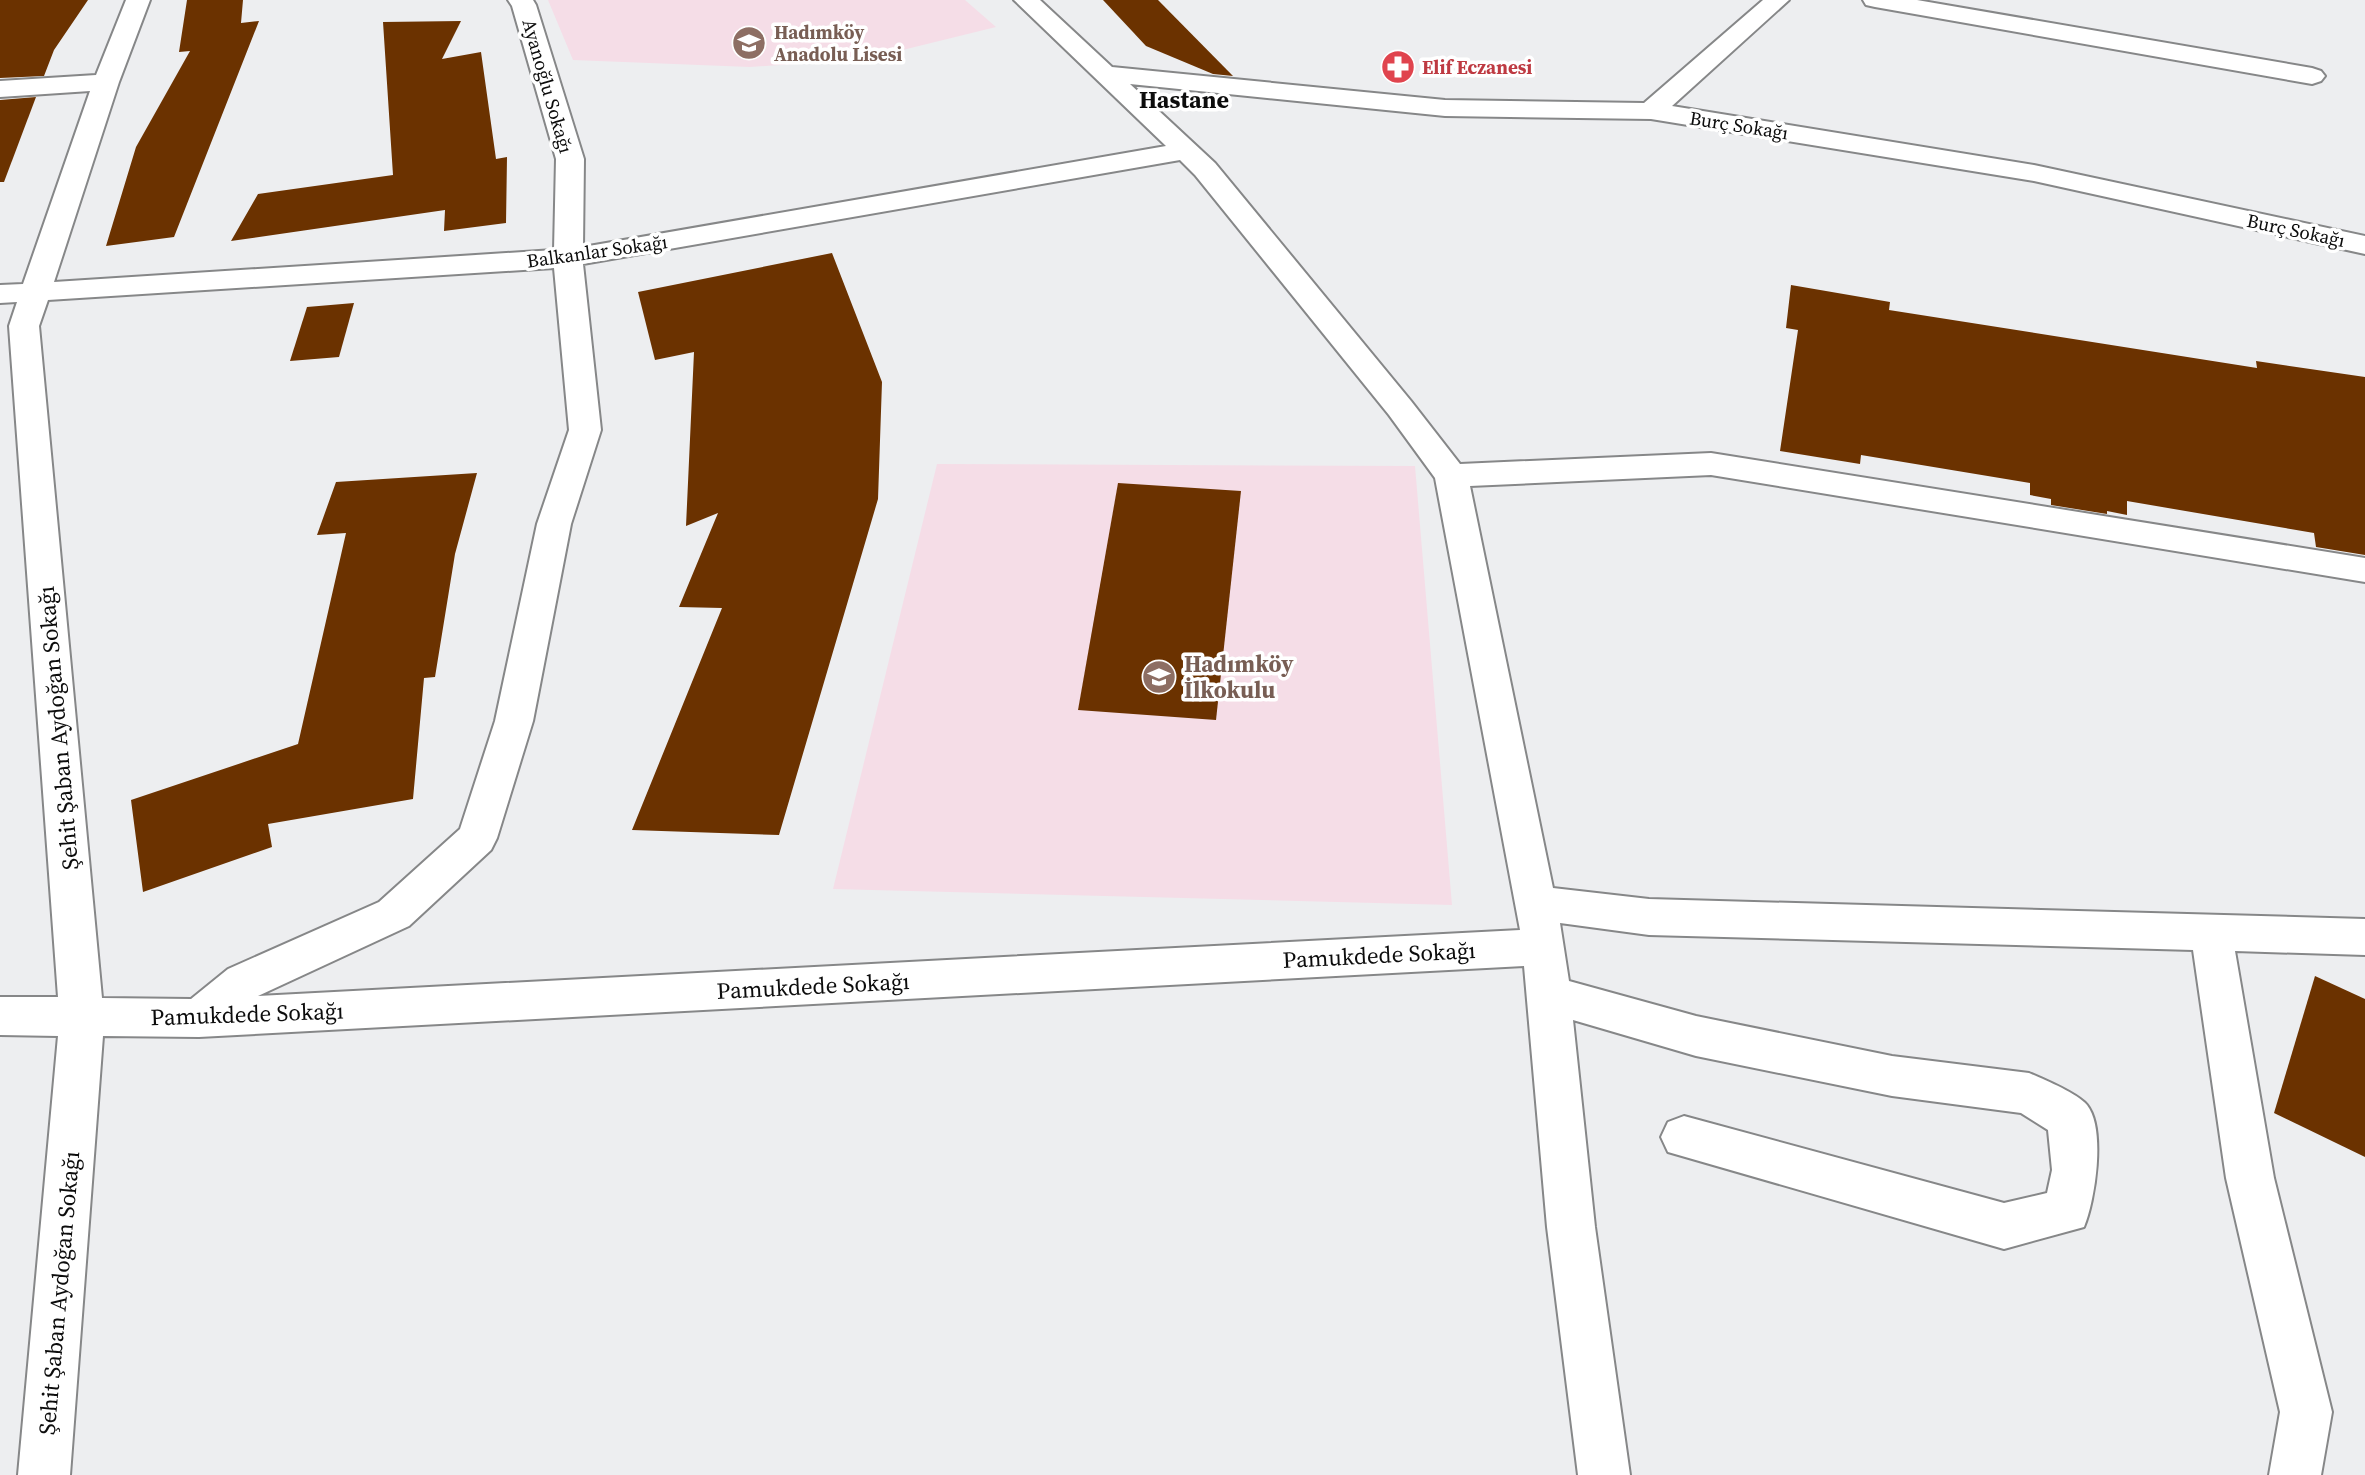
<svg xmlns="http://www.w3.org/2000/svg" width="2365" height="1475" font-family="'Source Serif 4',serif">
  <rect width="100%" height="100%" fill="#edeef0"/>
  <!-- education -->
  <g fill="#f5dde7">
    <path d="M548,0H965L996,27L866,59L750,67L573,60Z"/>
    <path d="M937,464L1415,466L1452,905L833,889Z"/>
  </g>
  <!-- building -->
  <g fill="#6b3200">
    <path d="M0,0H88L54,50L44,76L0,78Z"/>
    <path d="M187,0H243L241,23L259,21L174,237L106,246L136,147L190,51L179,52Z"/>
    <path d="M1103,0H1158L1233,76L1213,74L1146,46Z"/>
    <path d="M461,21L442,59L481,52L496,159L507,157L506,223L444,231L445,210L231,241L258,194L393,175L383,22Z"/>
    <path d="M36,97L4,182H0V100Z"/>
    <path d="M832,253L882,382L878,499L779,835L632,830L722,608L679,607L718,513L686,526L694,352L655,360L638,292Z"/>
    <path d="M1791,285L1890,302L1889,310L2257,368L2256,361L2365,377V555L2316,547L2314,533L2127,501V515L2107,511V514L2051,505V499L2030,495V483L1861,455L1860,464L1780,451L1798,330L1786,328Z"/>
    <path d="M354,303L339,357L290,361L307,307Z"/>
    <path d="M477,473L455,554L435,677L424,678L413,799L268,824L272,847L143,892L131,800L298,744L346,533L317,535L336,482Z"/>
    <path d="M1118,483L1241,491L1216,720L1078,710Z"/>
    <path d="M2315,976L2365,999V1157L2274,1113Z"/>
  </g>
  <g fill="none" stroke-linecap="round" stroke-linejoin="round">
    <!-- minor casing -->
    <g stroke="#868788" stroke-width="4">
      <g id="minor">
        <path d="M126,0H150L119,82L54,282L554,250L556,159L512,6L508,0H533L536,5L584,159L583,247L1166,146L1014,0H1040L1112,67L1445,100L1644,103L1763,0H1789L1672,106L2034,165L2365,236V254L2034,181L1651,119L1445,116L1130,84L1215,163L1411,401L1460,464L1711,453L2365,558V582L1711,475L1470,486L1553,888L1649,899L2365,919V955L2235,951L2274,1178L2332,1412L2321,1475H2269L2280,1412L2226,1178L2193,950L1649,935L1560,923L1569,981L1696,1016L1892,1056L2029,1073C2043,1079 2077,1093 2087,1105C2106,1129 2095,1201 2084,1227L2004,1249L1668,1152L1661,1137L1668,1122L1684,1116L2004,1203L2047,1193L2052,1170L2048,1130L2021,1113L1892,1096L1696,1056L1573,1020L1595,1227L1630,1475H1578L1547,1227L1524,966L199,1037L103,1036L70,1475H18L58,1036L0,1035V997H58L9,326L17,302L0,303V285L23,284L90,91L0,97V81L96,75ZM1180,160L1195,175L1389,415L1435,478L1520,930L258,996L409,926L491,850L497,838L533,721L571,524L601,430L583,264ZM554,268L569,430L537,524L495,721L460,829L379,902L228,969L191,999L102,998L39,326L48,300Z"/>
        <path d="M1863,0H1917L2312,68L2321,71L2325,76L2321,81L2312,84L1875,7L1866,5Z"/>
      </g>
    </g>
    <!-- minor -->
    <use href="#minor" fill="#fff" fill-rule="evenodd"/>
  </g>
  <!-- icons -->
  <defs>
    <g id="school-disc" transform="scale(1.75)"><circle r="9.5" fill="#8d6e63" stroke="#fff"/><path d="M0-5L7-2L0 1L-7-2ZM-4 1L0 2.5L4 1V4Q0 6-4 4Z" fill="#fff"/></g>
    <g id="pharmacy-disc" transform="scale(1.75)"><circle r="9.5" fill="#e0444e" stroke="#fff"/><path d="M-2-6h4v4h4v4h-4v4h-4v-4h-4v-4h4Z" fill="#fff"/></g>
  </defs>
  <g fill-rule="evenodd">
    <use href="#school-disc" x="749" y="43"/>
    <use href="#pharmacy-disc" x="1398" y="67"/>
    <use href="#school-disc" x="1159" y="677"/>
  </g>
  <g text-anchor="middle" stroke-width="7" stroke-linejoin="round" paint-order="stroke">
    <!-- far-education labels -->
    <g font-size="19" font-weight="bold" fill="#785e54" stroke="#fff" text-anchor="start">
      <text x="774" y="39">Hadımköy<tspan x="774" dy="22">Anadolu Lisesi</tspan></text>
    </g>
    <!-- far-health labels -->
    <g font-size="19" font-weight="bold" fill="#be3a42" stroke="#fff" text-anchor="start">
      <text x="1422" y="74">Elif Eczanesi</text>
    </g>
    <!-- far-street labels -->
    <g font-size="19" fill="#0c0c0c" stroke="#fff">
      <text transform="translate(548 86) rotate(74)" y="7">Ayanoğlu Sokağı</text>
      <text transform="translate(1739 125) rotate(9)" y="7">Burç Sokağı</text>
      <text transform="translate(2296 230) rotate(12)" y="7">Burç Sokağı</text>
      <text transform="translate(597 251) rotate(-8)" y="7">Balkanlar Sokağı</text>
    </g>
    <!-- education labels -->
    <g font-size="23" font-weight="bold" fill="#785e54" stroke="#fff" text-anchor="start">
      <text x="1184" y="672">Hadımköy<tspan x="1184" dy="26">İlkokulu</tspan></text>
    </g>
    <!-- street labels -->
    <g font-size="23" fill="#0c0c0c" stroke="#fff">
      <text transform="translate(58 728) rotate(-95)" y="8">Şehit Şaban Aydoğan Sokağı</text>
      <text transform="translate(1379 955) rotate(-3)" y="8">Pamukdede Sokağı</text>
      <text transform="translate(813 986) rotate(-3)" y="8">Pamukdede Sokağı</text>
      <text transform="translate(247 1014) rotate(-2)" y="8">Pamukdede Sokağı</text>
      <text transform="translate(59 1293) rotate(-85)" y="8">Şehit Şaban Aydoğan Sokağı</text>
    </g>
    <!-- far-district labels -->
    <g font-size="24" font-weight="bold" fill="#0c0c0c" stroke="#fff">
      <text x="1184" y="108">Hastane</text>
    </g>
  </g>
</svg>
